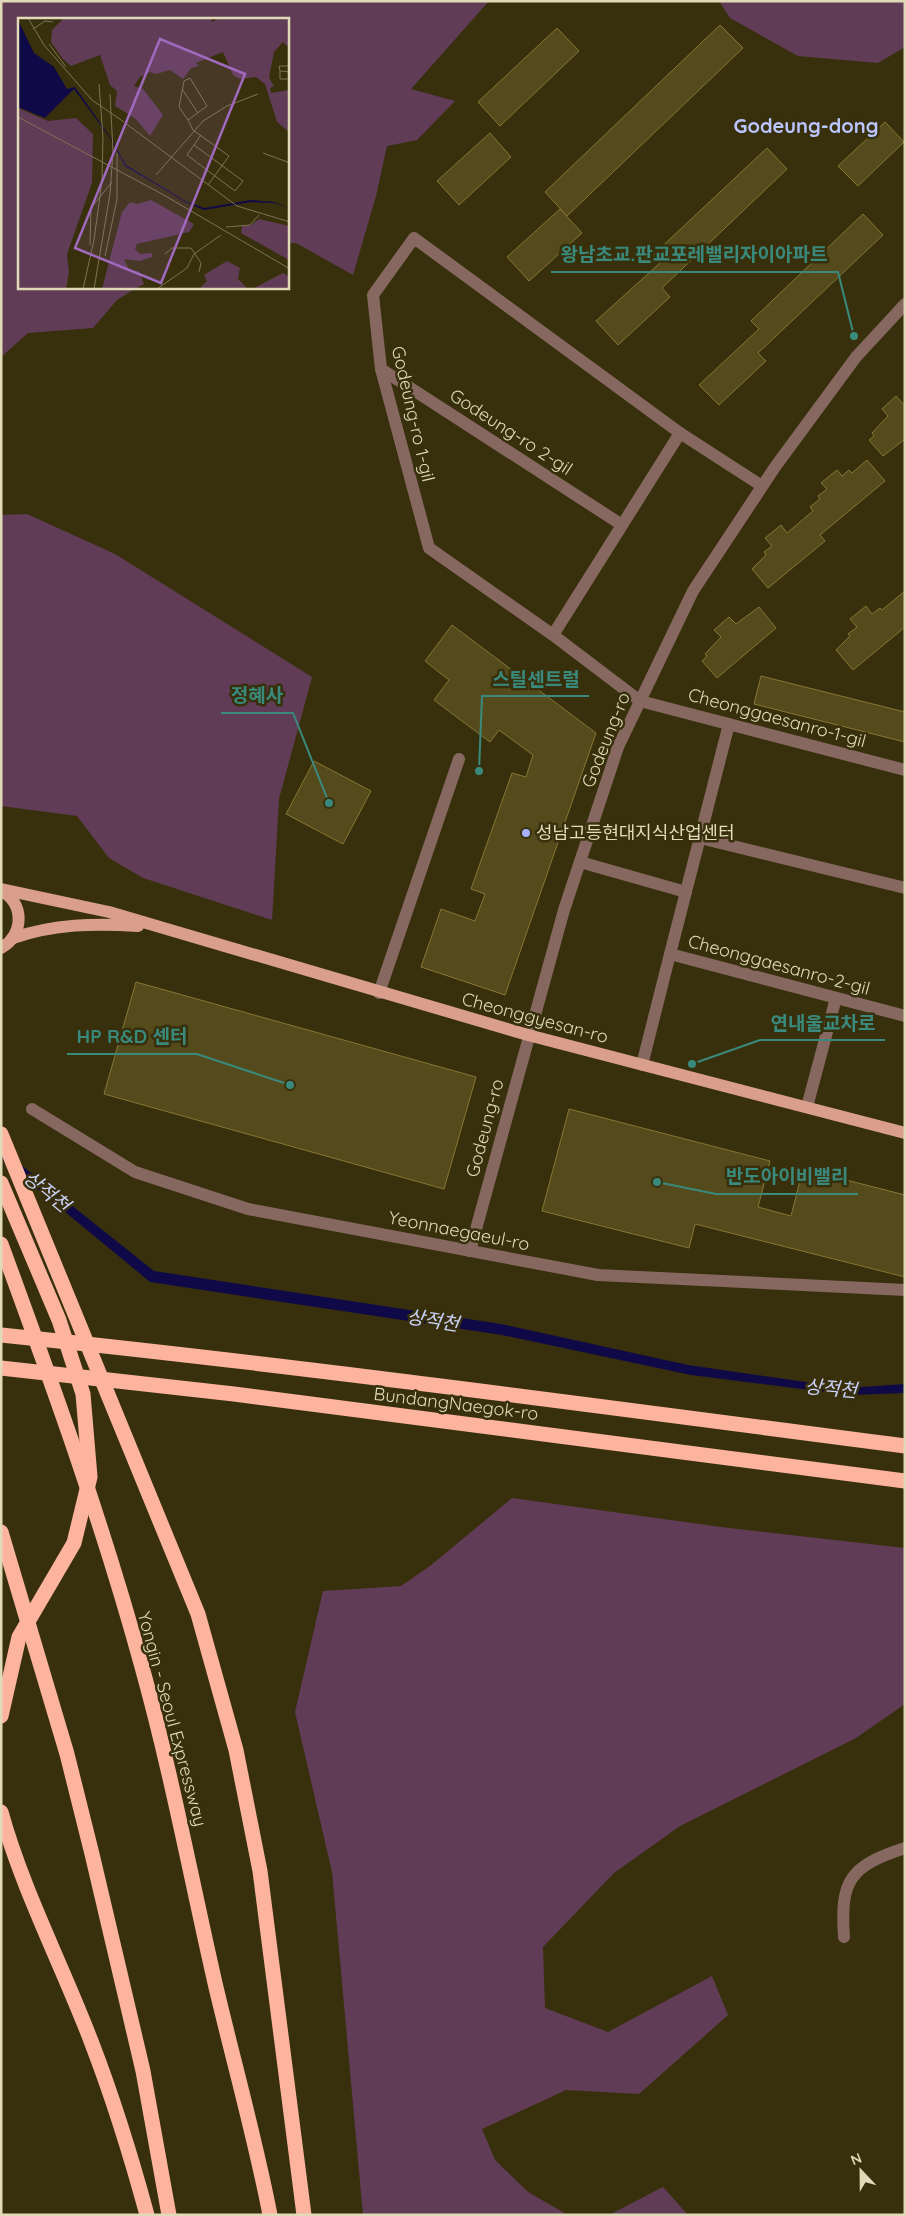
<svg xmlns="http://www.w3.org/2000/svg" width="906" height="2216" font-family="Quicksand,'Noto Sans KR',sans-serif">
  <rect width="100%" height="100%" fill="#38300c"/>
  <!-- green -->
  <g fill="#613c57">
    <path d="M1,1H489L411,89L455,101L417,140L387,146L376,196L353,275L296,243H288V19H19V288H136L117,300L93,328L28,333L1,357Z"/>
    <path d="M719,1H905V47L878,63L798,56L730,18Z"/>
    <path d="M27,514L115,554L312,677L279,799L272,920L143,878L109,858L77,816L1,806V515Z"/>
    <path d="M512,1498L721,1527L905,1548V1704L856,1738L680,1826L614,1873L543,1947L545,2008L608,2032L712,1976L728,2015L639,2094L566,2090L482,2129L495,2160L528,2192L568,2215H363L332,1872L295,1712L323,1591L401,1586L430,1566Z"/>
    <path d="M663,2187L688,2215H609Z"/>
  </g>
  <!-- water -->
  <path fill="#100948" d="M1,1149L154,1271L501,1324L688,1365L847,1388L905,1384V1393L851,1395L691,1375L502,1335L150,1282L1,1159Z"/>
  <!-- building -->
  <g fill="#544a1c" stroke="#867734">
    <path d="M720,25L743,48L567,216L545,192Z"/>
    <path d="M557,28L579,51L500,126L478,102Z"/>
    <path d="M885,122L904,142L858,186L838,166Z"/>
    <path d="M490,133L511,157L459,205L437,181Z"/>
    <path d="M767,148L787,169L662,288L670,297L618,345L596,321L661,262L654,254Z"/>
    <path d="M560,209L582,233L529,281L507,257Z"/>
    <path d="M863,214L883,235L758,353L766,361L719,405L699,385L759,329L751,321Z"/>
    <path d="M896,396L905,406V439L883,456L869,440L874,436L872,433L888,416L882,409Z"/>
    <path d="M867,460L885,481L820,535L825,541L768,588L752,569L766,555L764,552L772,546L765,538L781,525L787,533L813,511L810,507L820,499L818,496L827,489L821,483L837,470L842,476L849,470L852,473Z"/>
    <path d="M905,591V627L853,670L836,650L850,636L848,634L857,627L850,619L866,606L872,614L880,608L882,610Z"/>
    <path d="M759,607L776,628L717,678L702,661L707,656L705,654L721,637L714,630L729,617L736,624Z"/>
    <path d="M452,625L596,733L505,995L421,967L441,909L475,921L485,894L471,889L512,773L526,777L533,755L499,730L490,742L434,700L449,680L425,661Z"/>
    <path d="M761,676L905,712V742L754,704Z"/>
    <path d="M314,761L371,791L343,844L286,814Z"/>
    <path d="M136,982L476,1077L444,1189L104,1094Z"/>
    <path d="M569,1109L770,1161L758,1207L791,1216L803,1169L905,1195V1277L695,1224L689,1248L542,1211Z"/>
  </g>
  <g fill="none" stroke-linecap="round" stroke-linejoin="round">
    <!-- minor -->
    <g stroke="#866860" stroke-width="12">
      <path d="M381,369L622,525"/>
      <path d="M680,433L762,486"/>
      <path d="M553,635L429,548L381,369L373,295L414,238L680,433L553,635L640,701L905,770"/>
      <path d="M729,724L670,954L905,1016"/>
      <path d="M700,838L905,888"/>
      <path d="M580,862L686,892"/>
      <path d="M379,993L459,759"/>
      <path d="M642,1065L670,954"/>
      <path d="M807,1107L836,998"/>
      <path d="M32,1109L135,1172L248,1209L598,1275L905,1290"/>
      <path d="M470,1251L564,910L618,747L693,591L775,467L856,357L905,304"/>
      <path d="M844,1937C840,1880 850,1866 905,1848"/>
    </g>
    <!-- major -->
    <g stroke="#da9e8d" stroke-width="12">
      <path d="M1,889L109,912L528,1035L905,1133"/>
      <path d="M1,891C25,902 24,936 1,948"/>
      <path d="M13,938C54,924 95,923 138,926"/>
    </g>
    <!-- highway -->
    <g stroke="#fcb49f" stroke-width="15">
      <path d="M1,1134L198,1614L236,1750L260,1871L304,2215"/>
      <path d="M1,1183L59,1320L83,1394L90,1477L74,1543L19,1637L1,1716"/>
      <path d="M1,1244C52,1383 103,1524 142,1667C171,1771 191,1878 215,1983C233,2060 255,2137 270,2215"/>
      <path d="M1,1335C303,1366 604,1407 905,1446"/>
      <path d="M1,1368L234,1394L905,1481"/>
      <path d="M1,1532L67,1754L92,1854L143,2071L169,2215"/>
      <path d="M1,1812C23,1891 62,1965 91,2041C113,2098 131,2156 147,2215"/>
    </g>
  </g>
  <!-- markers -->
  <circle fill="#a6b1fc" stroke="#38300c" stroke-width="2" cx="526" cy="833" r="5"/>
  <g text-anchor="middle" stroke-width="5" stroke-linejoin="round" paint-order="stroke">
    <!-- street labels -->
    <g font-size="18" fill="#e1dab8" stroke="#38300c">
      <text transform="translate(413 414) rotate(77)" y="6">Godeung-ro 1-gil</text>
      <text transform="translate(511 432) rotate(33)" y="6">Godeung-ro 2-gil</text>
      <text transform="translate(777 718) rotate(15)" y="6">Cheonggaesanro-1-gil</text>
      <text transform="translate(606 740) rotate(-68)" y="6">Godeung-ro</text>
      <text transform="translate(779 965) rotate(15)" y="6">Cheonggaesanro-2-gil</text>
      <text transform="translate(535 1018) rotate(15)" y="6">Cheonggyesan-ro</text>
      <text transform="translate(485 1128) rotate(-75)" y="6">Godeung-ro</text>
      <text transform="translate(459 1231) rotate(11)" y="6">Yeonnaegaeul-ro</text>
      <text transform="translate(456 1404) rotate(7)" y="6">BundangNaegok-ro</text>
      <text transform="translate(172 1719) rotate(75)" y="6">Yongin - Seoul Expressway</text>
    </g>
    <!-- poi labels -->
    <g font-size="18" fill="#e1dab8" stroke="#38300c" text-anchor="start">
      <text x="536" y="839">성남고등현대지식산업센터</text>
    </g>
    <!-- water labels -->
    <g font-size="19" font-style="italic" fill="#ccd3fb" stroke="#38300c">
      <text transform="translate(47 1191) rotate(39)" y="7">상적천</text>
      <text transform="translate(433 1320) rotate(9)" y="7">상적천</text>
      <text transform="translate(831 1388) rotate(5)" y="7">상적천</text>
    </g>
    <!-- quarter labels -->
    <g font-size="20" font-weight="bold" fill="#bac4fd" stroke="#38300c">
      <text x="806" y="133">Godeung-dong</text>
    </g>
  </g>
  <!-- overview -->
  <g transform="translate(18 18)">
    <rect width="271" height="271" fill="#38300c"/>
    <path d="M46,0H193L194,4L201,0H271V27L269,28L265,24L256,34L251,60L256,68L252,70L253,75L271,72V114L259,104L247,66L238,59L222,61L215,57L205,34L178,45L181,48L173,50L165,61L152,52L138,56L132,54L122,59L116,68L125,71L145,97L132,118L118,101L97,88L99,73L92,67L82,37L53,48L45,41L33,24L34,12ZM0,90L30,103L58,100L75,116L74,165L49,236L51,254L48,271H0ZM133,182L176,206L171,214L119,226L117,231L122,236L134,235V239L122,243L106,241L112,254L121,253L126,266L116,271H84L104,194L112,184L119,186ZM241,201L271,208V242L223,215L224,208L233,207ZM209,243L222,250L220,261L230,271H181L189,263L186,257ZM265,255L271,259V271H234Z" fill="#613c57"/>
    <path d="M0,2L16,35L36,49L49,71L57,69L92,119L108,147L169,184L186,190L233,182L256,184L271,190L256,185L233,184L186,192L169,185L107,148L92,120L56,71L27,100L0,89Z" fill="#100948"/>
    <path fill="none" stroke="#7c7451" stroke-width="1" d="M10,0L26,27L74,82L106,104M15,11L27,3L35,4M31,26L48,49M262,53L261,48H272M272,54L262,53V61H272M164,71L180,95M0,99L144,176L272,251M170,102L161,89L166,63L172,60L189,88L170,102L175,112L211,138L190,167M107,105L219,188L272,204M176,127L225,163L217,173L169,137L183,117M245,135L272,145M138,157L185,103L209,88L240,76M208,209L232,207L241,197M72,227L73,190L94,164M147,236L154,230H173L183,245L181,254M87,238L99,181V135M65,271L76,222L84,163L85,119L81,66M76,271L92,176L95,133L92,76M139,271L169,250L176,236L203,217"/>
    <path fill="#9f69bd" fill-opacity="0.15" stroke="#9f69bd" stroke-width="2.5" d="M142,21L227,56L143,265L57,230Z"/>
    <rect width="271" height="271" fill="none" stroke="#e1dab8" stroke-width="2.5"/>
  </g>
  <!-- callouts -->
  <path fill="none" stroke="#398a7d" stroke-width="2" d="M854 336L838 272H551M479 771L482 696H589M329 803L293 713H221M692 1064L760 1040H885M290 1085L197 1054H67M657 1182L716 1194H858"/>
  <g fill="#398a7d" stroke="#38300c" stroke-width="2">
    <circle cx="854" cy="336" r="5"/>
    <circle cx="479" cy="771" r="5"/>
    <circle cx="329" cy="803" r="5"/>
    <circle cx="692" cy="1064" r="5"/>
    <circle cx="290" cy="1085" r="5"/>
    <circle cx="657" cy="1182" r="5"/>
  </g>
  <g font-size="19" text-anchor="middle" font-weight="bold" fill="#398a7d" stroke="#38300c" stroke-width="5" stroke-linejoin="round" paint-order="stroke">
    <text x="694" y="261">왕남초교.판교포레밸리자이아파트</text>
    <text x="536" y="686">스틸센트럴</text>
    <text x="257" y="702">정혜사</text>
    <text x="823" y="1030">연내울교차로</text>
    <text x="132" y="1043">HP R&amp;D 센터</text>
    <text x="787" y="1183">반도아이비밸리</text>
  </g>
  <!-- border -->
  <rect width="906" height="2216" fill="none" stroke="#e1dab8" stroke-width="5"/>
  <!-- north arrow -->
  <g transform="translate(861 2171) rotate(338)" stroke="#38300c" stroke-width="4" paint-order="stroke">
  <path d="M0-4L9 19L0 12L-9 19Z" fill="#e1dab8"/>
  <text y="-8" font-size="14" font-weight="bold" text-anchor="middle" fill="#e1dab8">N</text>
  </g>
</svg>
